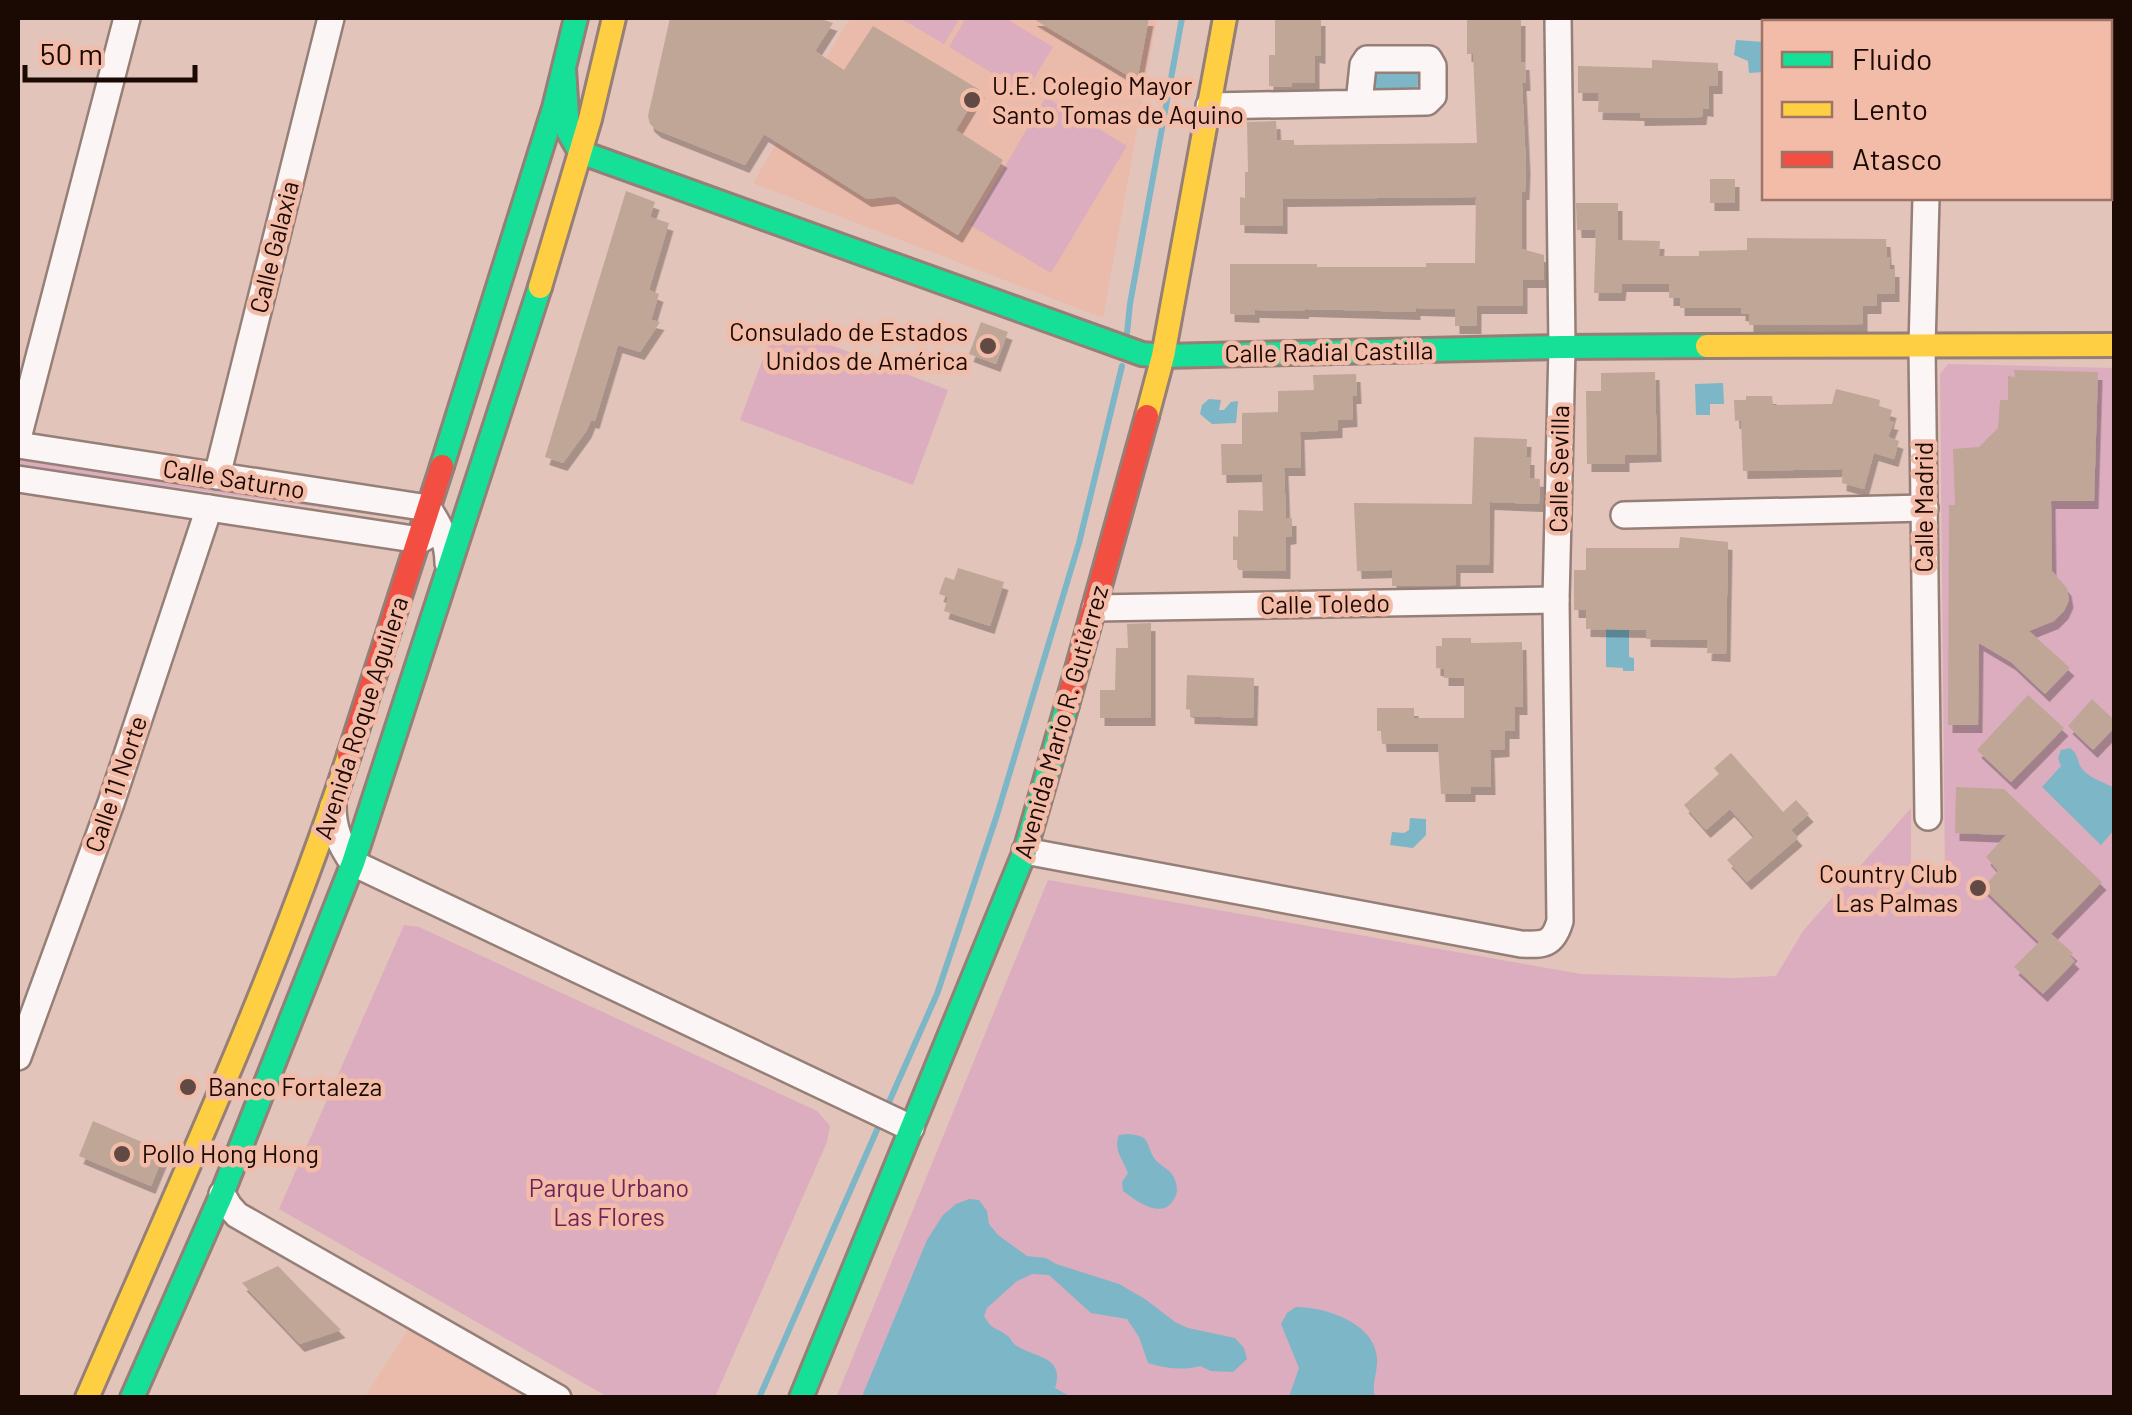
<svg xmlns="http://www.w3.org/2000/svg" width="2132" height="1415" font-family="Barlow,sans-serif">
  <defs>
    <filter id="shadow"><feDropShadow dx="4.5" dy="8" stdDeviation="0" flood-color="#0004"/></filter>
  </defs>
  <rect width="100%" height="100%" fill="#e2c4ba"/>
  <!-- built -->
  <g fill="#eabaaa">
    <path d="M850,18H1157L1103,318L753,183Z"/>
    <path d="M412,1324L539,1398H364Z"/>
  </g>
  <!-- green -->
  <g fill="#dcadbe">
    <path d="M900,18H960L944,44Z"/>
    <path d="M966,18H1005L1053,47L1025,93L949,47Z"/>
    <path d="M1046,97L1127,146L1051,273L970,225Z"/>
    <path d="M776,324L948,390L913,485L740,420Z"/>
    <path d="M1948,364L2114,368V1397L836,1398L1048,880L1581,974L1734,978L1776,976L1803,931L1911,808V870L1945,876L1940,374Z"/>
    <path d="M18,460L377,509L384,513L380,516L18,465Z"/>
    <path d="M404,925L419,927L817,1111L830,1126L827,1142L715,1397H608L279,1209Z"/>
  </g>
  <!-- water -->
  <g fill="#7cb6c7">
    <path d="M1736,40L1764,42V72L1749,73L1748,61L1734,55Z"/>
    <path d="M1375,73H1419L1417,91L1374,89Z"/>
    <path d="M1723,383L1724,404H1710V415H1696L1695,384Z"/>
    <path d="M1209,399L1221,400L1219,410H1224L1231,402L1238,401L1236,423L1212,424L1200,414L1202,405Z"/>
    <path d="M1606,629L1629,630V657L1634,658V671H1623V668L1606,667Z"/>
    <path d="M2070,748C2081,757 2075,760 2083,770C2091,779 2104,782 2114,788V830L2101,845L2042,787L2061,766L2058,758L2061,750Z"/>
    <path d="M1410,818L1426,819V835L1413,848L1390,845L1392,832L1404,833L1409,830Z"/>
    <path d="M1128,1134C1151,1136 1145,1142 1154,1158C1160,1167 1171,1168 1175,1180C1178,1188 1178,1195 1172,1202C1160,1219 1135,1200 1123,1191L1122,1182L1128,1173C1123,1159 1113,1150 1119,1135Z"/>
    <path d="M969,1199L979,1200L987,1211L989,1224L998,1235L1027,1256L1046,1258L1056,1264L1119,1284L1145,1299L1175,1322L1188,1328L1235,1338L1244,1348L1247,1359L1233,1372L1211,1371L1200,1366C1182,1371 1165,1368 1148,1363L1139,1337L1127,1319L1091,1313L1049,1275L1032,1274L1017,1281L987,1308L984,1316C993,1332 998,1327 1009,1337C1011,1339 1012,1342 1014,1344C1031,1358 1066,1354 1055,1388L1071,1397H864L863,1394L927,1240L943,1215L956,1204Z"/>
    <path d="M1296,1307C1325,1307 1375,1323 1377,1358C1378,1372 1371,1384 1375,1397H1289L1299,1368L1281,1324L1287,1313Z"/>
  </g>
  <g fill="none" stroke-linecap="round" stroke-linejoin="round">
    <!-- stream -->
    <g stroke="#7cb6c7" stroke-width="6">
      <path d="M1127,333L1130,304L1182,18"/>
      <path d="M885,1111L937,994L997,815L1079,543L1122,366"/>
      <path d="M759,1398L880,1123"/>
    </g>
  </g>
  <!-- building -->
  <g fill="#bfa697" filter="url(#shadow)">
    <path d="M670,18H818L833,23L815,51L844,70L873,26L980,90L956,130L1003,160L958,235L894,196L867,199L764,134L745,165L657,130L650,124L648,116Z"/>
    <path d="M1032,18H1149L1137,81Z"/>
    <path d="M1275,18H1321V56L1315,55V83H1292V87L1269,86V55H1275Z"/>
    <path d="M1467,18H1521V62H1525L1526,83H1522L1526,166L1525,192H1522V249L1544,255V280H1523V306H1477V326H1455V309L1416,308V312L1305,309L1304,311L1255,310V315L1230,314V264H1317V267H1426V263H1475L1476,197L1283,199V226L1240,225V197L1245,198V172H1248L1247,122L1276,121L1277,140H1294V145L1477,143L1473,54H1467Z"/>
    <path d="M1652,60L1718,63V86H1709V109L1703,108L1702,117L1640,118V113L1598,112L1599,93H1578V66L1652,68Z"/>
    <rect x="1710" y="179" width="25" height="24"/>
    <path d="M626,191L655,202L650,217L669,223L649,290L659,294L651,320L660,322L640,352L618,345L595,421L591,420L587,430L563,463L545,457Z"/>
    <path d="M1576,203H1618V240L1660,241L1659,256H1699V251L1747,250V238L1886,239L1887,257H1890V269H1895V294H1877V306H1863V324L1769,325H1749V314L1741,313V308H1680V298H1669V284H1622L1621,293H1594L1596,230H1577Z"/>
    <path d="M981,322L1008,332L996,364L969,354Z"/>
    <path d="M2014,370L2098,372L2094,501H2051L2052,571L2067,588L2069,600L2064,611L2054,621L2029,631L2070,668L2045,694L2011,662L1979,643L1978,725H1948L1949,505H1955L1953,449L1979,447L1998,428L2000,400H2008V376L2015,377Z"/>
    <path d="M1655,372L1657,454L1625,455V464H1587L1586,391H1601V373Z"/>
    <path d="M1356,374L1357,396H1352L1353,419L1338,420V430L1300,432L1301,468H1284L1286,518H1292V536L1286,537V571L1238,570V560H1233V536L1238,537V510L1263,511L1262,474L1222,475L1221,444H1242V413L1278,412V391L1314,390L1313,375Z"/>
    <path d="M1836,389L1880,400L1879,406L1892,410L1889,421L1894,422L1888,437L1899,441L1894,459L1874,453L1864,489L1842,483L1843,469L1743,471L1741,420L1735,421L1734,400H1746V396H1772L1773,405L1832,404Z"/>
    <path d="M1474,437L1527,439L1526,457H1530V478L1540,479L1539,504L1490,502L1489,565H1456V585L1392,586V570L1357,571L1354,503L1472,504Z"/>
    <path d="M1680,537L1728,542L1726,654L1707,653L1708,640L1646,639V630L1586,629V610H1574V570H1586V548H1679Z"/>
    <path d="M958,568L1004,582L990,626L944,611L948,597L939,594L945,577L954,580Z"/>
    <path d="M1151,623V718H1100V690H1115L1116,648H1128L1127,624Z"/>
    <path d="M1442,638H1471V643L1522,642L1523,707H1515V731H1505V749L1490,750L1491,787H1471V794H1441L1438,744H1382L1381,731H1377V708H1414V718H1464V678H1444V669L1436,668V646H1442Z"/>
    <path d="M1187,675L1254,678L1253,718L1190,716V710L1186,709Z"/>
    <path d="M2028,695L2064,728L2011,782L1977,750Z"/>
    <path d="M2092,699L2114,720V728L2093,750L2068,726Z"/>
    <path d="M1731,753L1783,812L1796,800L1809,814L1791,830L1798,838L1747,882L1727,860L1754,836L1730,809L1706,830L1684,805L1719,774L1714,768Z"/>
    <path d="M1956,787L2004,789L2102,882L2051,934L2073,953L2070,956L2075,961L2043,994L2014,967L2039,942L1983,888L1998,871L1986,857L2006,835L1955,833Z"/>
    <path d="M93,1121L165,1152L151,1186L79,1156Z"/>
    <path d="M278,1266L304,1293L341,1330L300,1344L242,1283Z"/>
  </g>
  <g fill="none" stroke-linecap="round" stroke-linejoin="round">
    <!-- street casing -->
    <g stroke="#957f77" stroke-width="30">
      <g id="street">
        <path d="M1930,22V18"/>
        <path d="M1209,106L1427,102L1433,96V66L1429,59H1367L1363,65L1359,103"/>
        <path d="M1926,198L1922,347L1928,817"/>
        <path d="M18,438L127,18"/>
        <path d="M18,445L428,508C440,526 448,542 448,563"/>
        <path d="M217,476L331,18"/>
        <path d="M18,479L420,540L431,534"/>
        <path d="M1624,515L1925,508"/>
        <path d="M1095,608L1556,600"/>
        <path d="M333,806C333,828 340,845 353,863L911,1128"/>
        <path d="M1025,851L1521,944C1544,945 1553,945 1560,921L1556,600L1562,347L1558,18"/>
        <path d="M18,1057L111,803L209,508"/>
        <path d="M222,1194L229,1206L237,1215L558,1398"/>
      </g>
    </g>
    <!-- fast casing -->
    <g stroke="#957f77" stroke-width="28">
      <g id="fast">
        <path d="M564,69L568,131L580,152L1142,354L1163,356L1562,347L1707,346"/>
        <path d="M442,466L554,108L576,18"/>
        <path d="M132,1398L222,1194L353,863L540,287"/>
        <path d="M801,1398L1025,851L1067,705"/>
      </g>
    </g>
    <!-- slow casing -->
    <g stroke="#957f77" stroke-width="28">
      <g id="slow">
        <path d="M540,287L590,119L614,18"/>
        <path d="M1707,346L2114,345"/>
        <path d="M1147,416L1163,356L1225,18"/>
        <path d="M87,1398C179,1186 277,975 349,755"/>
      </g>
    </g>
    <!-- jam casing -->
    <g stroke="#957f77" stroke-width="28">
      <g id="jam">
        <path d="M1067,705L1147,416"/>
        <path d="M349,755L442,466"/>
      </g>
    </g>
    <!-- street -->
    <use href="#street" stroke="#fbf6f5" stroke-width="25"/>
    <!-- fast -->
    <use href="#fast" stroke="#16e098" stroke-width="22"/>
    <!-- slow -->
    <use href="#slow" stroke="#ffcf43" stroke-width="22"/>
    <!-- jam -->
    <use href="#jam" stroke="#f24e42" stroke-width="22"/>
  </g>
  <!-- markers -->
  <g fill="#614a44" stroke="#f3bca9" stroke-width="4">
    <circle cx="972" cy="100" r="10"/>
    <circle cx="988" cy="346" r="10"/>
    <circle cx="1978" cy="888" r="10"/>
    <circle cx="188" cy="1087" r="10"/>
    <circle cx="122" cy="1154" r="10"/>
  </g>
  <g text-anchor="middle" stroke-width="9" stroke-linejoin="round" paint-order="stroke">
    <!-- poi labels -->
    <g font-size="25" fill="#1b0904" stroke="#f3bca9" text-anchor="start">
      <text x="992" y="95">U.E. Colegio Mayor<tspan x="992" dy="29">Santo Tomas de Aquino</tspan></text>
      <text x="968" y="341" text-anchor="end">Consulado de Estados<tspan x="968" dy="29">Unidos de América</tspan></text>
      <text x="1958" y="883" text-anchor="end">Country Club<tspan x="1958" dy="29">Las Palmas</tspan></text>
      <text x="208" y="1096">Banco Fortaleza</text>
      <text x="142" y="1163">Pollo Hong Hong</text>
    </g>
    <!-- street labels -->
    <g font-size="25" fill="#1b0904" stroke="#f3bca9">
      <text transform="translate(274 247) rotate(-76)" y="9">Calle Galaxia</text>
      <text transform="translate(1329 352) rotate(-1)" y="9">Calle Radial Castilla</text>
      <text transform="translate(1559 469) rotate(-89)" y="9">Calle Sevilla</text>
      <text transform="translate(234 479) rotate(9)" y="9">Calle Saturno</text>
      <text transform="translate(1924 507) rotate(-90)" y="9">Calle Madrid</text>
      <text transform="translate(1325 604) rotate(-1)" y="9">Calle Toledo</text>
      <text transform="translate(361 718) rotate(-72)" y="9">Avenida Roque Aguilera</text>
      <text transform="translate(1061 722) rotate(-74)" y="9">Avenida Mario R. Gutiérrez</text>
      <text transform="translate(116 784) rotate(-71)" y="9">Calle 11 Norte</text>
    </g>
    <!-- park labels -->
    <g font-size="25" fill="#70235b" stroke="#f3bca9">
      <text x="609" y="1197">Parque Urbano<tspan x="609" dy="29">Las Flores</tspan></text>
    </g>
  </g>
  <!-- border -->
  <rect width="2132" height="1415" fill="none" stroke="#1b0904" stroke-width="40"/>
  <!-- legend -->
  <rect x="1762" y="20" width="350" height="180" fill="#f3bca9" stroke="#9d7467" stroke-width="2.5"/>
  <rect x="1782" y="52" width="50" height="15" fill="#16e098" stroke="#9d7467" stroke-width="2.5"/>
  <text x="1852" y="70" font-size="30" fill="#1b0904">Fluido</text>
  <rect x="1782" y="102" width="50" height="15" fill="#ffcf43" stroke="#9d7467" stroke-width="2.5"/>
  <text x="1852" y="120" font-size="30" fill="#1b0904">Lento</text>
  <rect x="1782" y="152" width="50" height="15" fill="#f24e42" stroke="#9d7467" stroke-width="2.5"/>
  <text x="1852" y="170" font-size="30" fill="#1b0904">Atasco</text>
  <!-- scale -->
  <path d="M25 65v15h170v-15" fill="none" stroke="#1b0904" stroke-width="5"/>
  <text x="40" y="65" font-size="30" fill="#1b0904" stroke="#f3bca9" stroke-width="8" paint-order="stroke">50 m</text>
</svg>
